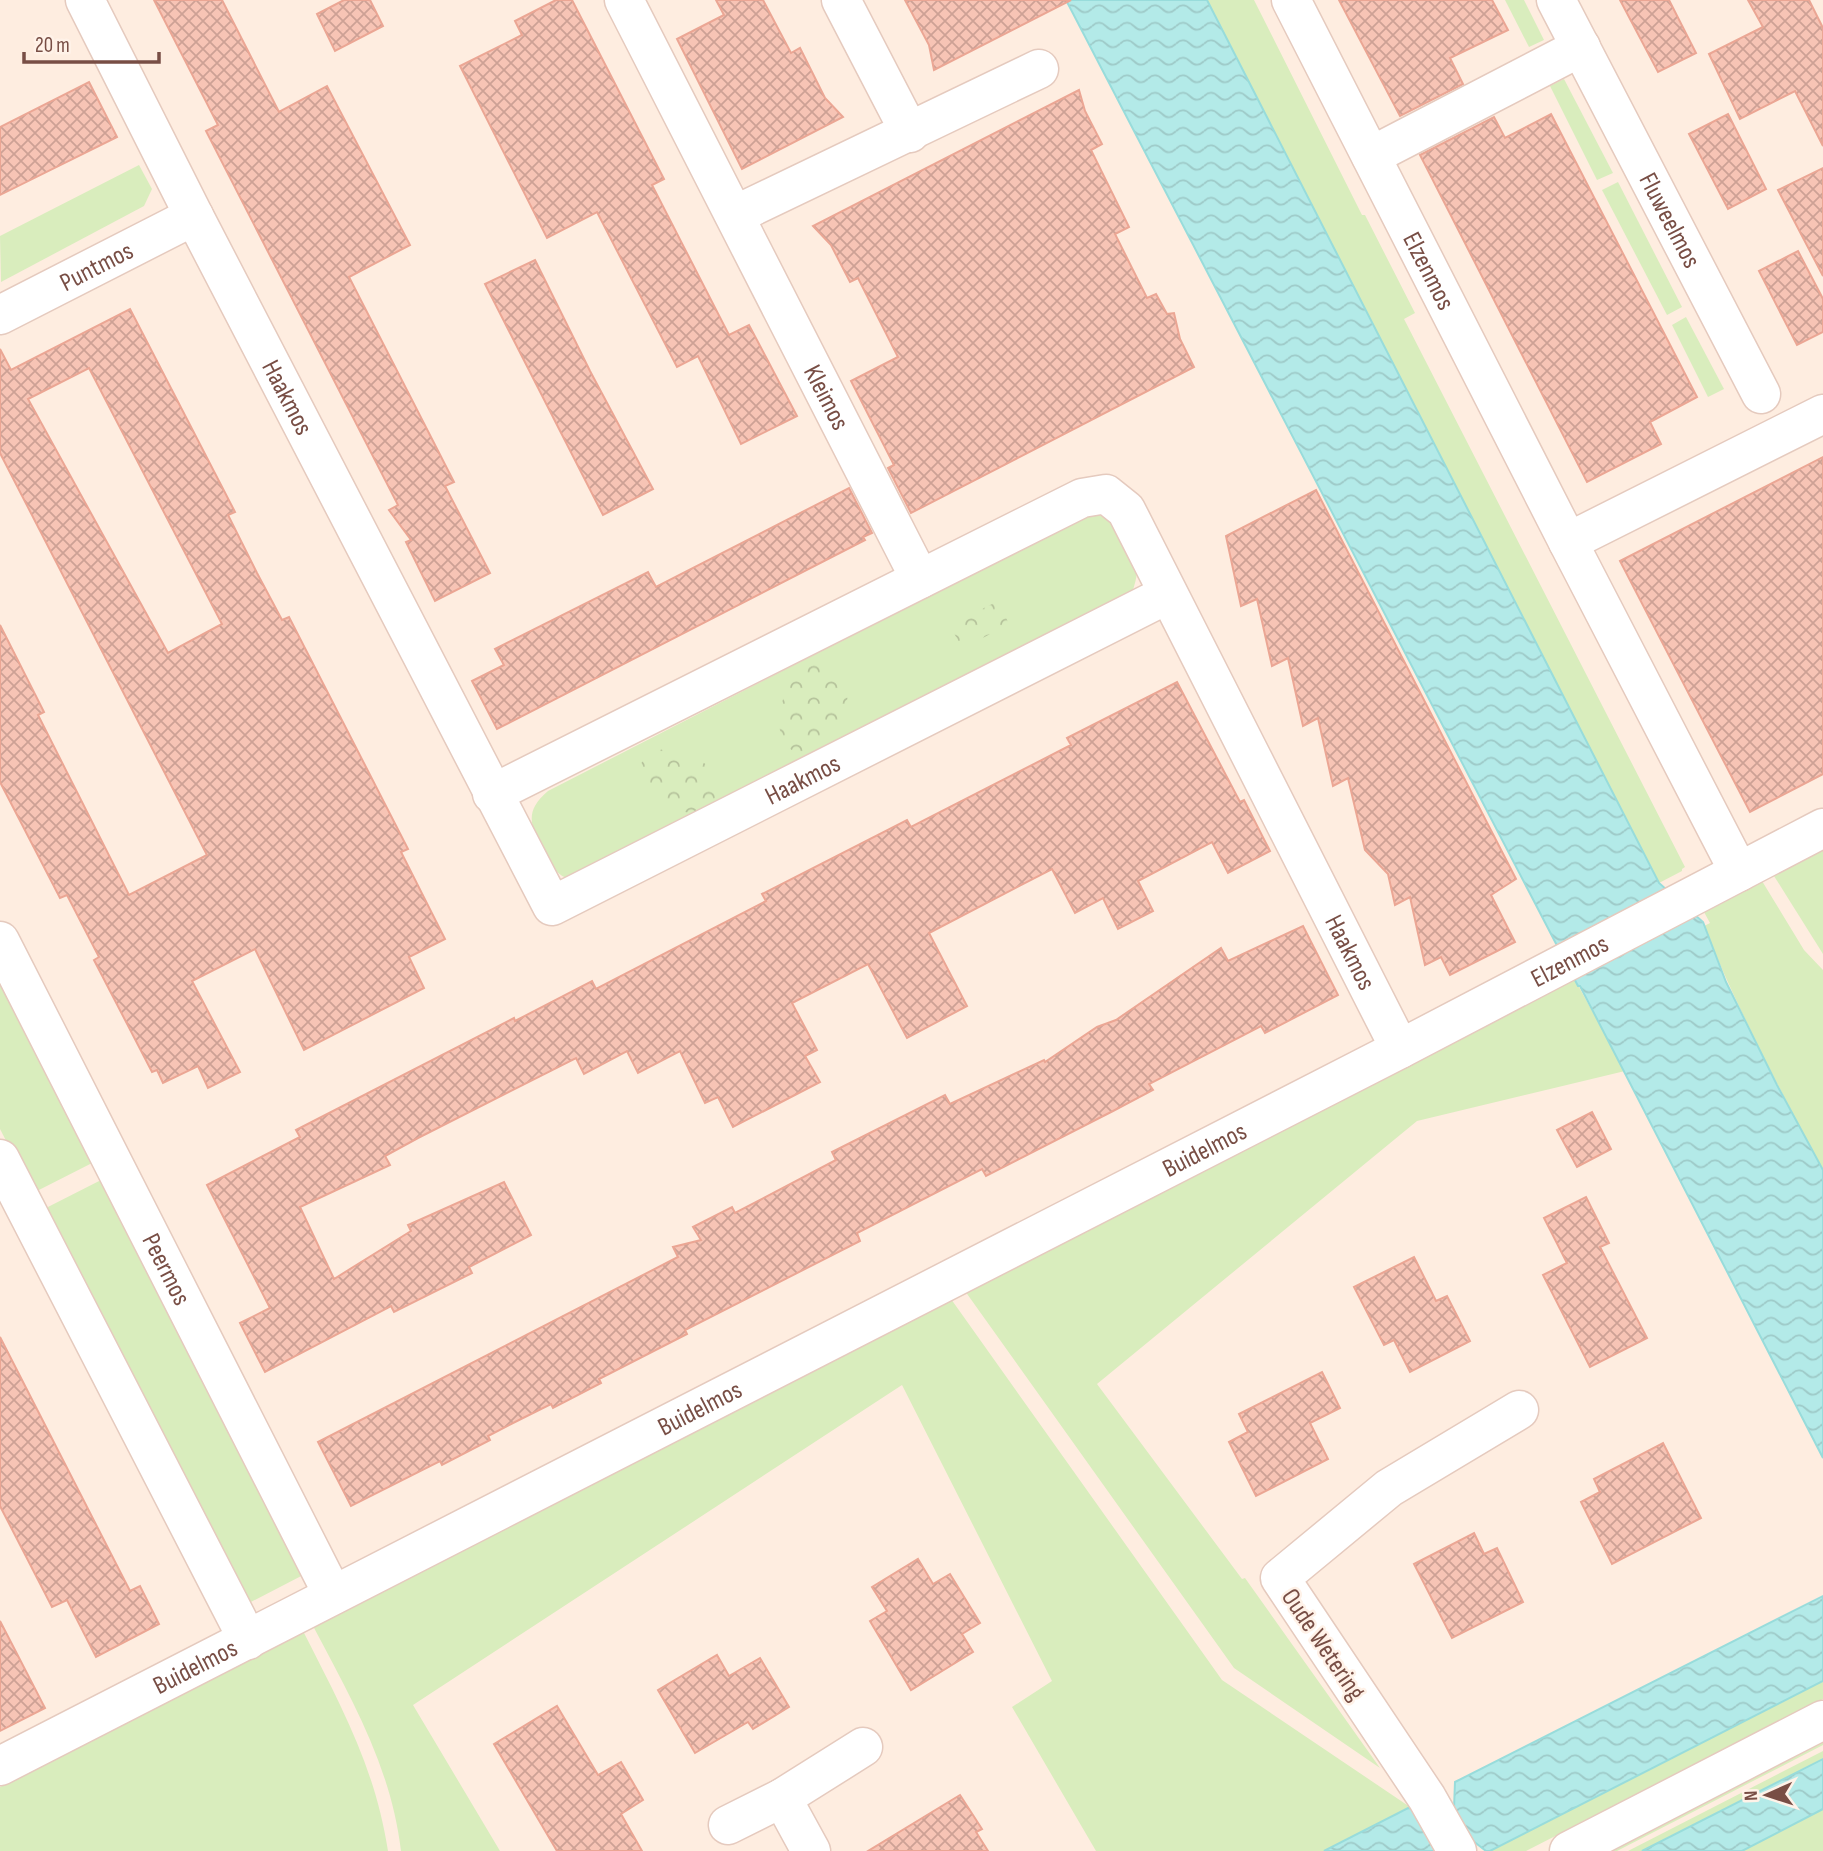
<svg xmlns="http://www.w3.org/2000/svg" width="1823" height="1851" font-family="'Sofia Sans Condensed',sans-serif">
  <defs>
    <pattern id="forest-crowns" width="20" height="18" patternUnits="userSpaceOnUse" patternTransform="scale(1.75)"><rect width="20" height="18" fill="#d9edbd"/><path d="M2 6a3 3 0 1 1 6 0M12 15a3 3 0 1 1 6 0" fill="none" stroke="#b5c29b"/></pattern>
    <pattern id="water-waves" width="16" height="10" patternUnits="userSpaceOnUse" patternTransform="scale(1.75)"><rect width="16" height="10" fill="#b3eae8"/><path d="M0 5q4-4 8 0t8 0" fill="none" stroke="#9ecac8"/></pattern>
    <pattern id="building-cross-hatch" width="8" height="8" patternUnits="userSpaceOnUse" patternTransform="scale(1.75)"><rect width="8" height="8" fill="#f7c4b5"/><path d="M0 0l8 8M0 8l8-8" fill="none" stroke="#cda195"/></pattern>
  </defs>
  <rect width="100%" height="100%" fill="#feede0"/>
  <!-- green -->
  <g fill="#d9edbd">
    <path d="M1207,0H1254L1362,215H1365L1415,313L1404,319L1685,867L1682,869V871L1659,883Z"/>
    <path d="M1505,0H1524L1544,40L1529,47Z"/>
    <path d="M1564,79L1613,173L1597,180L1550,86Z"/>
    <path d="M139,165L152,189L144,206L1,282L0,236Z"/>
    <path d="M1618,182L1682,307L1667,315L1602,190Z"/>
    <path d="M1686,317L1724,389L1708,397L1672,325Z"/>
    <path d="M1097,514C1115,520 1131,550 1136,568C1138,575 1135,583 1133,590L566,878C554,872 550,864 544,852C531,827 523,812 548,791L1084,516Z"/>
    <path d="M1823,850V954L1774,876Z"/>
    <path d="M1762,881L1804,950L1823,970V1170C1780,1090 1738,1011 1704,926L1710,923L1704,912Z"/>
    <path d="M0,968L98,1160L33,1193L0,1129Z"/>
    <path d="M1574,978L1625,1071L1417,1121L1097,1384L1242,1579L1245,1578L1380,1768L1234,1668L965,1291Z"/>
    <path d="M107,1177L307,1573L247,1604L42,1210Z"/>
    <path d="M951,1299L1222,1680L1410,1807L1324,1851H1096L1012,1707L1052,1681L902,1385L413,1705L500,1851H401C391,1767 352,1700 313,1626Z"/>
    <path d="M303,1631C341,1706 375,1767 388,1851H0V1787Z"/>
    <path d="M1823,1681V1699L1526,1851H1490Z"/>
    <path d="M1823,1737V1745L1617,1851H1601Z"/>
    <path d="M1823,1751V1759L1642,1851H1628Z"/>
    <path d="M1823,1809V1851H1742Z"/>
  </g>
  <!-- forest -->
  <g fill="url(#forest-crowns)">
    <path d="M998,601L1009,624L962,649L950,625Z"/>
    <path d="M818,664C860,666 850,722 831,743C824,751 815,753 806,756C758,746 782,670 818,664Z"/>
    <path d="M668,749C689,751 733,772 715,798C680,848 598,753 668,749Z"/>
  </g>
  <!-- water -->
  <g fill="url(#water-waves)" stroke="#98dcdb" stroke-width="2">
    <path d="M1066,0H1207L1659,883L1703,922L1726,982L1777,1085L1823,1170V1458L1580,986H1578Z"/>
    <path d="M1823,1596V1681L1490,1851H1486L1468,1837L1445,1851H1324L1410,1807L1454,1809L1455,1782Z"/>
    <path d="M1823,1759V1809L1742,1851H1642Z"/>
  </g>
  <!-- building -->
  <g fill="url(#building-cross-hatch)" stroke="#eba694" stroke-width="2" fill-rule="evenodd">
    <path d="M154,0H222L279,112L327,86L410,245L349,277L454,482L445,486L490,573L435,601L406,542L411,540L389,510L398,505L206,131L218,125Z"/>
    <path d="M344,0H370L383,26L335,51L317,14Z"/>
    <path d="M556,0H572L664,179L652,185L729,335L749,325L797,416L741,444L698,356L677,367L597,212L547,238L460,66L522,35L515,21Z"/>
    <path d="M716,0H763L791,53L800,48L825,98L843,117L742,169L677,39L724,15Z"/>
    <path d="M905,0H1071L934,70L929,45Z"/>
    <path d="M1339,0H1492L1508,30L1450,58L1463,84L1400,116Z"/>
    <path d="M1620,0H1669L1696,53L1658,72Z"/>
    <path d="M1748,0H1809L1823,28V146L1795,91L1740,119L1709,54L1763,27Z"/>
    <path d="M89,82L117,137L0,195V127Z"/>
    <path d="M1079,90L1085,111L1102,144L1091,150L1129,227L1115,234L1147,298L1156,294L1167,314L1174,313L1180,339L1194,367L911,513L888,468L894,465L851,381L898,357L858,278L850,282L831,245L813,226Z"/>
    <path d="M1551,114L1697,397L1650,422L1661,444L1587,482L1420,155L1494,117L1505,138Z"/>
    <path d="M1728,114L1766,189L1728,209L1689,134Z"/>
    <path d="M1823,168V276L1778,190Z"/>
    <path d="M1798,251L1823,299V332L1797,345L1759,271Z"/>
    <path d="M535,260L590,371L653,489L603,515L485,284Z"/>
    <path d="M130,309L235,512L228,515L257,573L282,620L289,617L408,849L401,852L445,939L409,957L424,988L304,1050L255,949L192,981L240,1072L208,1088L198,1066L163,1083L157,1070L152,1072L94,960L99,957L67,895L60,898L0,782V625L44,712L38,715L129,895L207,855L0,453V349L11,370ZM89,368L222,624L168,653L28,399Z"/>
    <path d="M1823,457V774L1750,812L1620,561Z"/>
    <path d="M849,488L872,533L863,537L865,540L497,729L472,681L504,665L495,649L648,572L656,587Z"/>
    <path d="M1316,490L1516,879L1491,895L1515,942L1450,975L1441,957L1425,965L1410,897L1395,905L1388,874L1365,850L1348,778L1333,786L1318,718L1303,726L1288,658L1272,666L1257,599L1241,606L1226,536Z"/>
    <path d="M1177,682L1240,802L1244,800L1270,851L1228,873L1212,842L1138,881L1153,911L1118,929L1103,898L1075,913L1052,869L929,933L967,1006L907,1038L868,964L792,1003L817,1050L805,1056L820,1082L733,1127L718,1097L705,1103L680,1051L638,1073L627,1051L584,1074L576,1058L418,1138L385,1156L390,1165L300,1207L334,1279L411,1231L408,1225L504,1182L531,1235L469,1267L472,1273L394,1312L391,1306L265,1372L240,1323L270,1308L207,1185L300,1137L296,1130L514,1018L515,1021L592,981L596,989L766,901L762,894L907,820L911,827L1071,745L1067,738Z"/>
    <path d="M1303,926L1338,995L1265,1033L1261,1026L1149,1084L1153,1090L1113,1111L986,1176L982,1169L857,1233L860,1241L685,1330L687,1334L599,1379L601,1383L553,1408L551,1404L519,1420L488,1436L490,1440L442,1465L440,1461L351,1506L318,1442L678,1257L673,1247L701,1240L693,1227L732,1207L735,1213L836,1160L832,1152L945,1095L950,1104L1044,1060L1045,1062L1097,1027L1116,1020L1221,948L1228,961Z"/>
    <path d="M1592,1112L1611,1149L1577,1167L1557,1130Z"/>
    <path d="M1586,1197L1609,1243L1600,1247L1647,1338L1590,1367L1543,1275L1567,1263L1544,1218Z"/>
    <path d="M1414,1257L1436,1301L1447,1296L1470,1341L1410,1372L1394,1340L1384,1345L1354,1287Z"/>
    <path d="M0,1337L130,1591L140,1586L159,1624L96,1657L67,1600L52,1607L0,1506Z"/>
    <path d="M1322,1372L1340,1408L1310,1423L1328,1459L1256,1496L1229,1442L1248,1432L1239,1414Z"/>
    <path d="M1663,1443L1701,1518L1612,1564L1581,1502L1600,1492L1594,1479Z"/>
    <path d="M1474,1533L1484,1554L1497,1548L1523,1602L1452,1638L1414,1564Z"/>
    <path d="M918,1559L933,1584L950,1574L980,1623L962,1634L973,1652L911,1690L870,1621L887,1611L872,1587Z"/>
    <path d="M0,1621L45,1708L0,1731Z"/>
    <path d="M717,1655L729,1676L760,1658L789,1707L753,1729L748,1722L695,1753L658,1690Z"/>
    <path d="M557,1706L598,1775L621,1762L643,1800L621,1814L642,1851H557L494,1744Z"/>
    <path d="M960,1795L982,1829L976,1832L988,1851H868Z"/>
  </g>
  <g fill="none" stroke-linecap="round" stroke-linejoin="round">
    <!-- minor casing -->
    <g stroke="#e5cabe" stroke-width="41">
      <g id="minor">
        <path id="s1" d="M85,0L194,216L552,906L1168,594"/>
        <path id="s2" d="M624,0L920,579"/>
        <path d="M841,0L910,133"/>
        <path id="s3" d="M1291,0L1568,542L1739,872"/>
        <path id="s4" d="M1556,0L1761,394"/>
        <path d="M1371,156L1581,47"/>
        <path d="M735,215L1039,69"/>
        <path id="s5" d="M0,315L194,216"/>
        <path d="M1568,542L1823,414"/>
        <path id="s6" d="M492,794L1082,498L1106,494L1126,510L1400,1049"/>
        <path id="s7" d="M0,941L333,1595"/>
        <path d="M0,1159L248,1640"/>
        <path id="s8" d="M0,1766L1400,1049L1823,828"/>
        <path d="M782,1798L811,1851"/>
        <path d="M728,1825L782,1798L863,1747"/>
        <path d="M1457,1851L1427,1798L1280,1578L1389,1488L1519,1410"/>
        <path d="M1569,1851L1823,1720"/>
      </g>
    </g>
    <!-- minor -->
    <use href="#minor" stroke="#fff" stroke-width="38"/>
  </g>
  <g text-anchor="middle" stroke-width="5" stroke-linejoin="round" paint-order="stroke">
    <!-- street labels -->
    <g font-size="26" fill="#784e45" stroke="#fff2e8">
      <text dy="9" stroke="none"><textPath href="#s4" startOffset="248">Fluweelmos</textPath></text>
      <text dy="9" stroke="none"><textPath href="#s5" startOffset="108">Puntmos</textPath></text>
      <text dy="9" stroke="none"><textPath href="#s3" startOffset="304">Elzenmos</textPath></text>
      <text dy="9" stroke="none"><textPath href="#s1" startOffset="446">Haakmos</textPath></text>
      <text dy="9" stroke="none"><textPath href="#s2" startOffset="446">Kleimos</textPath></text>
      <text dy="9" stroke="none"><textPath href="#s1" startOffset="1300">Haakmos</textPath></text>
      <text dy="9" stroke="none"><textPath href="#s6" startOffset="1206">Haakmos</textPath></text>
      <text dy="9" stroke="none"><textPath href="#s8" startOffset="1764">Elzenmos</textPath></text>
      <text dy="9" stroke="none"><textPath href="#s8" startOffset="1353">Buidelmos</textPath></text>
      <text dy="9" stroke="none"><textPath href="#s7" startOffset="368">Peermos</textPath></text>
      <text dy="9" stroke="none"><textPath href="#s8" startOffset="786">Buidelmos</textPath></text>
      <text transform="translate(1324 1644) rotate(56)" y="9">Oude Wetering</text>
      <text dy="9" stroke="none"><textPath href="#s8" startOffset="219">Buidelmos</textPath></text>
    </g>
  </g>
  <!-- north arrow -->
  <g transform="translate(1767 1795) rotate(267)" stroke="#fff2e8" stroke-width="5" paint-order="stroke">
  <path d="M0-5L12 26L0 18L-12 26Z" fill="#784e45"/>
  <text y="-10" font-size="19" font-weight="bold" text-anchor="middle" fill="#784e45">N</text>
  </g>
  <!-- scale -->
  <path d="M24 52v10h135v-10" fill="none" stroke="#784e45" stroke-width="3.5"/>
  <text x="35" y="52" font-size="21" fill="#784e45" stroke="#fff2e8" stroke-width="5" paint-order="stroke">20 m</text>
</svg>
